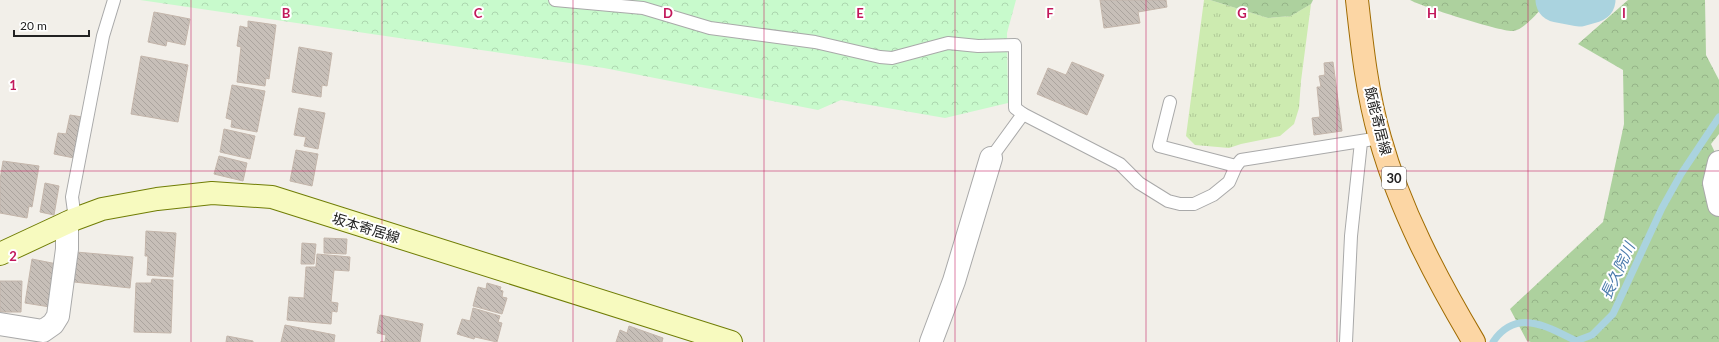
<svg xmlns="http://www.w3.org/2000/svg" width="1719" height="342" font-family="Lato,'Noto Sans JP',sans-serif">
  <defs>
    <pattern id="grass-tufts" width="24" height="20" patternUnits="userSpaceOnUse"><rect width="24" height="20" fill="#cdebb0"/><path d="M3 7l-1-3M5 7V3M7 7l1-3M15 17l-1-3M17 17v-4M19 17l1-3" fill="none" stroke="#b0c997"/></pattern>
    <pattern id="forest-crowns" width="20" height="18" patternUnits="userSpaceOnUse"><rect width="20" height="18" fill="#add19e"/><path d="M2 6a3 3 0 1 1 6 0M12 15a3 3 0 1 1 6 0" fill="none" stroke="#95b388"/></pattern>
    <pattern id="park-crowns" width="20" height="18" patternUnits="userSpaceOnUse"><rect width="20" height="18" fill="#c8facc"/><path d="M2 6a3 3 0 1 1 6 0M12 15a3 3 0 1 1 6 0" fill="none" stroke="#acd6af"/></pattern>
    <pattern id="building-back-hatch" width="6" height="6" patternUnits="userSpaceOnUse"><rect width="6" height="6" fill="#c7bfb8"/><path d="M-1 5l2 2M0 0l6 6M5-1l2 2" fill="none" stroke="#aba49e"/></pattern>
  </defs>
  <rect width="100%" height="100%" fill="#f2efe9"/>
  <!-- grass -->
  <path fill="url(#grass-tufts)" d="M1204,0H1210L1268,18L1291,16L1311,4L1301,81L1299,108L1294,124L1280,136L1241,144L1229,148L1195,145L1186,136Z"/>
  <!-- forest -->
  <g fill="url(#forest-crowns)">
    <path d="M1210,0H1313L1311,4L1291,16L1268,18Z"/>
    <path d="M1410,0H1550C1541,8 1525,30 1513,31C1502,32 1420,6 1410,0Z"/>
    <path d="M1628,0H1705L1706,55L1719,80V134L1711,144L1719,161V342H1531L1527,341L1510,309L1603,222L1624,124L1623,70L1578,44Z"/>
  </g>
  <!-- park -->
  <path fill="url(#park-crowns)" d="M140,0H1016L1007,33L1008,103L945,118L841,100L818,110L604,68Z"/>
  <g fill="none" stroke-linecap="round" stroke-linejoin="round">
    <!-- stream -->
    <path stroke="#aad3df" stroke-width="7" d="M1493,342C1516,308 1547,326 1576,341L1592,335L1613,314L1662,208L1681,174L1719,117"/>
    <!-- river -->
    <path stroke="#aad3df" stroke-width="45" d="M1558,0L1579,4L1593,0"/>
  </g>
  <!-- building -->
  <g fill="url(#building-back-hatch)" stroke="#c4b6ab">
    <path d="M1100,0H1166L1167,7L1138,12L1140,23L1104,28Z"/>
    <path d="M154,12L190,19L185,45L167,41L166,46L148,42Z"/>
    <path d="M248,21L276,25L269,79L266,78L265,86L237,82L241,47L237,46L240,26L248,28Z"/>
    <path d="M299,47L332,53L327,86L322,85L321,97L292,92Z"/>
    <path d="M141,56L188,65L178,122L131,114Z"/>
    <path d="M1072,62L1104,75L1087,115L1037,94L1048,68L1066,75Z"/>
    <path d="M1333,62L1342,131L1314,135L1312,118L1320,117L1317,87H1321L1319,76L1325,75L1324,63Z"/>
    <path d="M232,85L265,91L257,132L231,127L232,120L226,118Z"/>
    <path d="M299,108L325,113L318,149L304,146L306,137L294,135Z"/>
    <path d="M70,115L82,117L74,158L54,154L58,133L66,134Z"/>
    <path d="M224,129L255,136L250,159L220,152Z"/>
    <path d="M296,150L318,154L312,186L290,181Z"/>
    <path d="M219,156L247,163L243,181L214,174Z"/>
    <path d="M3,161L39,166L32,207L29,206L27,218L0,213V180Z"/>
    <path d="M45,183L59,186L54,215L40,212Z"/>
    <path d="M146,231L176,233L173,277L147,275L148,256H145Z"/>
    <path d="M324,238L347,239L346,254L324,253Z"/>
    <path d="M302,243L316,244L314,264H301Z"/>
    <path d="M76,252L133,257L130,288L74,282Z"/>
    <path d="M317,254L350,257L349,271L334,270L331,302L338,303L337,312L332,311L331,324L287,320L289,297L304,298L306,267H316Z"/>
    <path d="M32,259L57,264L50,307L25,303Z"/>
    <path d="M152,279L173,280L171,333L134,332L136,283H151Z"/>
    <path d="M0,281H22L21,312H0Z"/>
    <path d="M487,283L501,287L500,290L503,291L502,297L507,298L502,314L473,306L478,287L486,289Z"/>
    <path d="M473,308L500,316L498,322L502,323L497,342L475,337L474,339L457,334L462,319L470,321Z"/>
    <path d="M380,315L423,324L420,342H380H385L386,335L377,333Z"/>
    <path d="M285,325L335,335L334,342H281Z"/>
    <path d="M629,326L663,338L662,342H616L620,330L627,333Z"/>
    <path d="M227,336L253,341V342H226Z"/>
  </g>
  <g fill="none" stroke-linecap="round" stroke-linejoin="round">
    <!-- lane casing -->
    <g stroke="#a9a9a9" stroke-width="14">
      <g id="lane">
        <path d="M555,0L643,8L710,28L815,42L880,57L892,58L948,43L978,46L1015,45V108L1023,114L991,158"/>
        <path d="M1170,102L1159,146L1236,166L1241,160L1380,138"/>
        <path d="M1023,114L1120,164L1139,183L1168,201L1180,204H1194L1213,195L1229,182L1236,166"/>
        <path d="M75,219L72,197L103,36L114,0"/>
        <path d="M1346,342L1351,236L1361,142"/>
      </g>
    </g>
    <!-- street casing -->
    <g stroke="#a9a9a9" stroke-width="24">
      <g id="street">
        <path d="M1719,162L1714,183L1719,205"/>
        <path d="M0,324L43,331L53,324L58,316L67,249V223"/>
        <path d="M931,342L954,281L991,158"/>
      </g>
    </g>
    <!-- secondary casing -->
    <g stroke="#707d05" stroke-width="24">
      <path id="secondary" d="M0,254L75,219L102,209L157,199L212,193L272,197L731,342"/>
    </g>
    <!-- primary casing -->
    <g stroke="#a06b00" stroke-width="24">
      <path id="primary" d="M1357,0C1362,46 1367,93 1380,138C1400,210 1436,278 1474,342"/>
    </g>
    <!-- lane -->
    <use href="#lane" stroke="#fff" stroke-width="12"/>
    <!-- street -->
    <use href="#street" stroke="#fff" stroke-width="22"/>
    <!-- secondary -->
    <use href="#secondary" stroke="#f7fabf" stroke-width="22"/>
    <!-- primary -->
    <use href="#primary" stroke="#fcd6a4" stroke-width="22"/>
  </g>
  <!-- grid -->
  <path fill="none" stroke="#c2185b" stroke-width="1" stroke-opacity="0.55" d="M191,0V342M382,0V342M573,0V342M764,0V342M955,0V342M1146,0V342M1337,0V342M1528,0V342M0,171H1719"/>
  <g text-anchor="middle" stroke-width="4" stroke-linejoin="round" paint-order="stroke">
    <!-- shield labels -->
    <rect fill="#fff" stroke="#646464" stroke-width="1" x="1382" y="167" width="24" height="22" rx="3"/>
    <g font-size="13" font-weight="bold" fill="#222">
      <text x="1394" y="183">30</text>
    </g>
    <!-- street labels -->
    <g font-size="14" fill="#222" stroke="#fff">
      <text transform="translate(1378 121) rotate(76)" y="5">飯能寄居線</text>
      <text transform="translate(366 228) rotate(17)" y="5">坂本寄居線</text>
    </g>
    <!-- water labels -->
    <g font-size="15" font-style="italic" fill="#4a7aab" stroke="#fff">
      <text transform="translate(1618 271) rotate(-65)" y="5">長久院川</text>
    </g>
  </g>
  <g font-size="13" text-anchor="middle" font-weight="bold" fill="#c2185b" stroke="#fff" stroke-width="4" stroke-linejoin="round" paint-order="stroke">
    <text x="286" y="18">B</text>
    <text x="478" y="18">C</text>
    <text x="668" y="18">D</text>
    <text x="860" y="18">E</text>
    <text x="1050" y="18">F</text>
    <text x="1242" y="18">G</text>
    <text x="1432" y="18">H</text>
    <text x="1624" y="18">I</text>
    <text x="13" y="90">1</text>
    <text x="13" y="261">2</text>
  </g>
  <!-- scale -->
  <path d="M14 30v6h75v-6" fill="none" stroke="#222222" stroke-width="2"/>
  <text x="20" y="30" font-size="12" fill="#222222" stroke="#ffffff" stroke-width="3" paint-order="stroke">20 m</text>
</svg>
